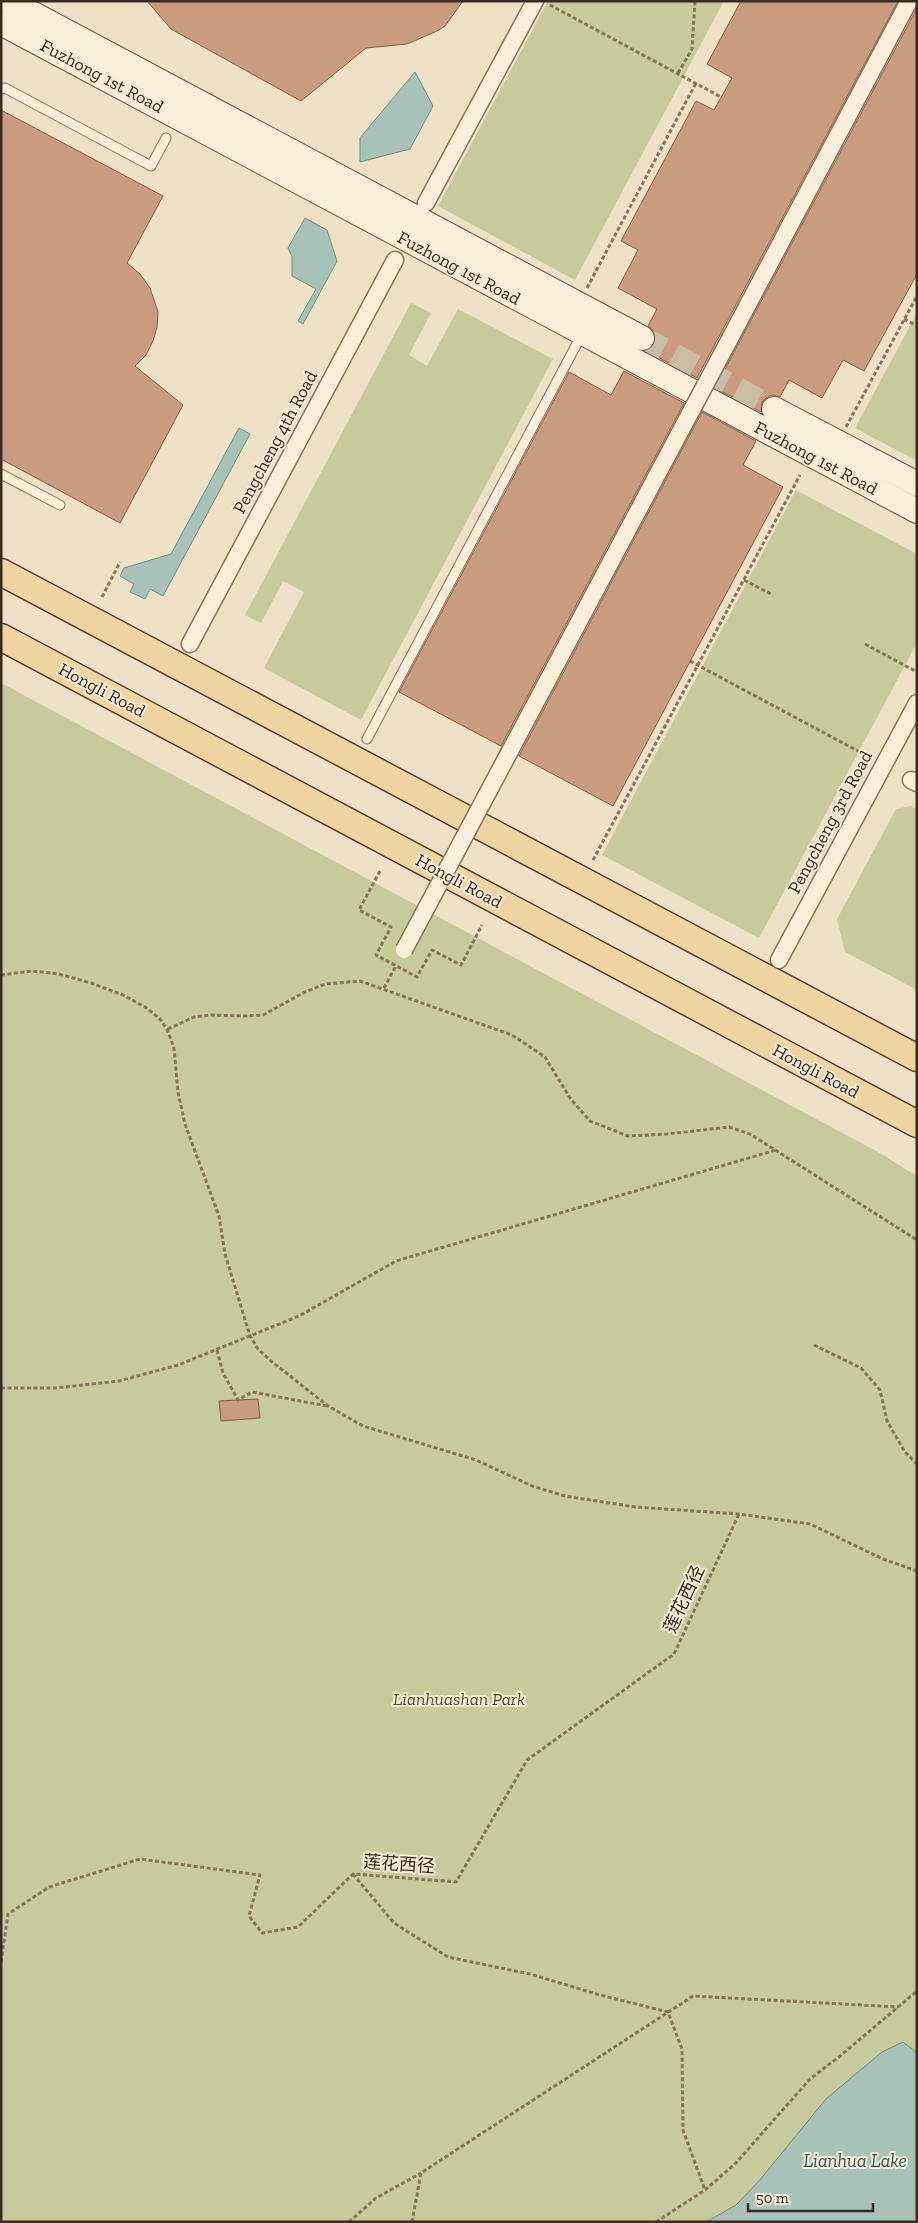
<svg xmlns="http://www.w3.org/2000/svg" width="918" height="2223" font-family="'Zilla Slab','Noto Sans SC',serif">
  <rect width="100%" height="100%" fill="#ede0c7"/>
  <!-- green -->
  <g fill="#c7cb9b">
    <path d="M548,1H724L575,280L438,206Z"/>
    <path d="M411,303L431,313L409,355L427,366L458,309L553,359L361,720L264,668L304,592L283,581L261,623L245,615Z"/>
    <path d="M917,313V461L855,428Z"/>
    <path d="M796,490L917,554V643L759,938L602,855Z"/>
    <path d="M1,683L878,1152L917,1176V2222H1Z"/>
    <path d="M911,806L917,809V990L845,952L837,919L896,809Z"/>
  </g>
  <!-- water -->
  <g fill="#a8c1b9" stroke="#6f8f86">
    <path d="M415,72L433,106L410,149L360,162V138Z"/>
    <path d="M305,218L327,230L337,261L303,324L298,321L316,289L292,276V257L288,248Z"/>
    <path d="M239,428L250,434L163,596L150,589L145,599L130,592L134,584L120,576L124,568L171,554Z"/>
    <path d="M903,2042L917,2053V2222H706L736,2205L759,2181L826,2099L882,2052Z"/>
  </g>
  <!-- building -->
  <g fill="#c99c7f" stroke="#865c44">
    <path d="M147,1H463L445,26L437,31L407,44L366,48L301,101L171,29Z"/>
    <path d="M741,1H898L697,378L646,351L654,344L656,338L654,331L648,326L657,309L618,288L638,250L621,241L696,101L714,110L732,78L707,64Z"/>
    <path d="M917,8V274L864,371L843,360L822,398L789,380L780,397L773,395L767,397L762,402L761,412L715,388Z"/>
    <path d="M1,110L163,196L127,263L140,274L150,288L158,312L157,327L153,341L146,355L135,366L183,405L120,523L1,459Z"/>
    <path d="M624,371L684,403L501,746L399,692L569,372L611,395Z"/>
    <path d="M702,412L756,441L743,465L783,487L613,806L519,756Z"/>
    <path d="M258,1399L260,1418L221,1421L219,1401Z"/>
  </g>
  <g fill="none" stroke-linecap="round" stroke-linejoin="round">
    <!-- secondary-tunnel -->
    <path stroke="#c9bca6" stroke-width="24" stroke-dasharray="24 12" stroke-linecap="butt" d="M642,338L774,409"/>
    <!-- lane casing -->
    <g stroke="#88735d" stroke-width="11">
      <g id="lane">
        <path d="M1,89L5,88L151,166L166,138"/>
        <path d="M1,474L60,505"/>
        <path d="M367,739L582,334"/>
      </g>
    </g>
    <!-- street casing -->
    <g stroke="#88735d" stroke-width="19">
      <g id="street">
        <path d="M426,203L535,1"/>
        <path d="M726,346L909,1"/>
        <path d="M190,644L395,260"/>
        <path d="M510,751L680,432"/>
        <path d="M911,780L917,783"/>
        <path d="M779,960L917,703"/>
      </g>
    </g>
    <!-- secondary casing -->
    <g stroke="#6a5440" stroke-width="26">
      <g id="secondary">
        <path d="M9,1L642,338"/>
        <path d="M1,23L917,511"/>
        <path d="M774,409L917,484"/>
      </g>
    </g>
    <!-- primary casing -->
    <g stroke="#564131" stroke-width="29">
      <g id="primary">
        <path d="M1,572L917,1058"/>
        <path d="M1,637L917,1124"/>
      </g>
    </g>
    <!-- path -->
    <g stroke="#88735d" stroke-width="3" stroke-dasharray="4 2.5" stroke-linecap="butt">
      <path d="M550,5L721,97"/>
      <path d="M678,73L692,49L695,1"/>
      <path d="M587,288L696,83"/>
      <path d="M904,319L917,326"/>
      <path d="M846,427L917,296"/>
      <path d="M744,580L773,595"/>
      <path d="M102,597L120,562"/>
      <path d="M865,644L917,672"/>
      <path d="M690,661L871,758"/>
      <path d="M593,860L800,475"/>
      <path d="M380,871L359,910L391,927L376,955L417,977L432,950L461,965L482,925"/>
      <path d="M1,975L32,971L59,974L91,983L123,995L145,1007L159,1018L167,1029L174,1048L178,1092L185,1124L219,1216L225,1254L250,1336L258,1349L271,1361L328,1406L363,1426L476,1460L532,1486L565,1496L635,1507L739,1514L810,1524L883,1559L917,1571"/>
      <path d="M384,988L396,966"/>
      <path d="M168,1029L194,1017L211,1015L245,1016L263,1015L305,992L325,984L360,981L512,1035L545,1057L570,1098L590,1121L628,1136L667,1134L729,1127L750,1134L917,1240"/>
      <path d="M814,1345L861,1368L880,1390L887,1421L905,1452L917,1464"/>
      <path d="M217,1350L223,1373L238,1400L252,1392L327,1406"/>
      <path d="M1,1388H56L119,1381L178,1365L299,1316L396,1261L776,1150"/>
      <path d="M353,1874L394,1923L448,1957L530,1974L600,1995L668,2012L682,2049L683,2130L705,2190"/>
      <path d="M1,1962L8,1914L49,1887L140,1859L260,1875L249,1916L262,1933L298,1927L353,1874L456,1882L527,1760L674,1654L739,1514"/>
      <path d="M349,2222L376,2198L421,2173"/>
      <path d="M412,2222L421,2173L693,1996L898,2007"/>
      <path d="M656,2222L705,2190L735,2164L810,2079L840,2056L917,1991"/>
    </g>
    <!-- lane -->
    <use href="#lane" stroke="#f8eeda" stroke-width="9"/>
    <!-- street -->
    <use href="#street" stroke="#f8eeda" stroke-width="16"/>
    <!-- secondary -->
    <use href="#secondary" stroke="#f8eeda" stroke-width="24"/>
    <!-- primary -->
    <use href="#primary" stroke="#eed4a1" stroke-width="26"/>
    <!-- street-bridge casing -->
    <g stroke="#88735d" stroke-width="19" stroke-linecap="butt">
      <g id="street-bridge">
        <path d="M680,432L726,346"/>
        <path d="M404,950L510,751"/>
      </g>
    </g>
    <!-- street-bridge -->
    <use href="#street-bridge" stroke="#f8eeda" stroke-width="16"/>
  </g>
  <g text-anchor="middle" stroke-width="4" stroke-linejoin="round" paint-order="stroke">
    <!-- street labels -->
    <g font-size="18" fill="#392b20" stroke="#f4ebd7">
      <text transform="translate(102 76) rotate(28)" y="6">Fuzhong 1st Road</text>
      <text transform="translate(459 268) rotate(28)" y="6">Fuzhong 1st Road</text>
      <text transform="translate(275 442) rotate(-62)" y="6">Pengcheng 4th Road</text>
      <text transform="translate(816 458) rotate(28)" y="6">Fuzhong 1st Road</text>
      <text transform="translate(102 690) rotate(28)" y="6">Hongli Road</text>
      <text transform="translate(830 822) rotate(-62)" y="6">Pengcheng 3rd Road</text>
      <text transform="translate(459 881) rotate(28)" y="6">Hongli Road</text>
      <text transform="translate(816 1071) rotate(28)" y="6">Hongli Road</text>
      <text transform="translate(684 1599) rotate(-65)" y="6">莲花西径</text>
      <text transform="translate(399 1864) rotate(4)" y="6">莲花西径</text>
    </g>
    <!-- park labels -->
    <g font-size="18" font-style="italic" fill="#4a5428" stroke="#f4ebd7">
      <text x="459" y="1705">Lianhuashan Park</text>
    </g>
    <!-- water labels -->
    <g font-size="19" font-style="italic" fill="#305854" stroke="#f4ebd7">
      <text x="855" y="2167">Lianhua Lake</text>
    </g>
  </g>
  <!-- border -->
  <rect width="918" height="2223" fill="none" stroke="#392b20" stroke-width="5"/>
  <!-- scale -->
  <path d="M748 2203v8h125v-8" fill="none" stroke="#392b20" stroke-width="2.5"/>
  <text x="756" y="2203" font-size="15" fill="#392b20" stroke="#f4ebd7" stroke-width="4" paint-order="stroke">50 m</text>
</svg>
